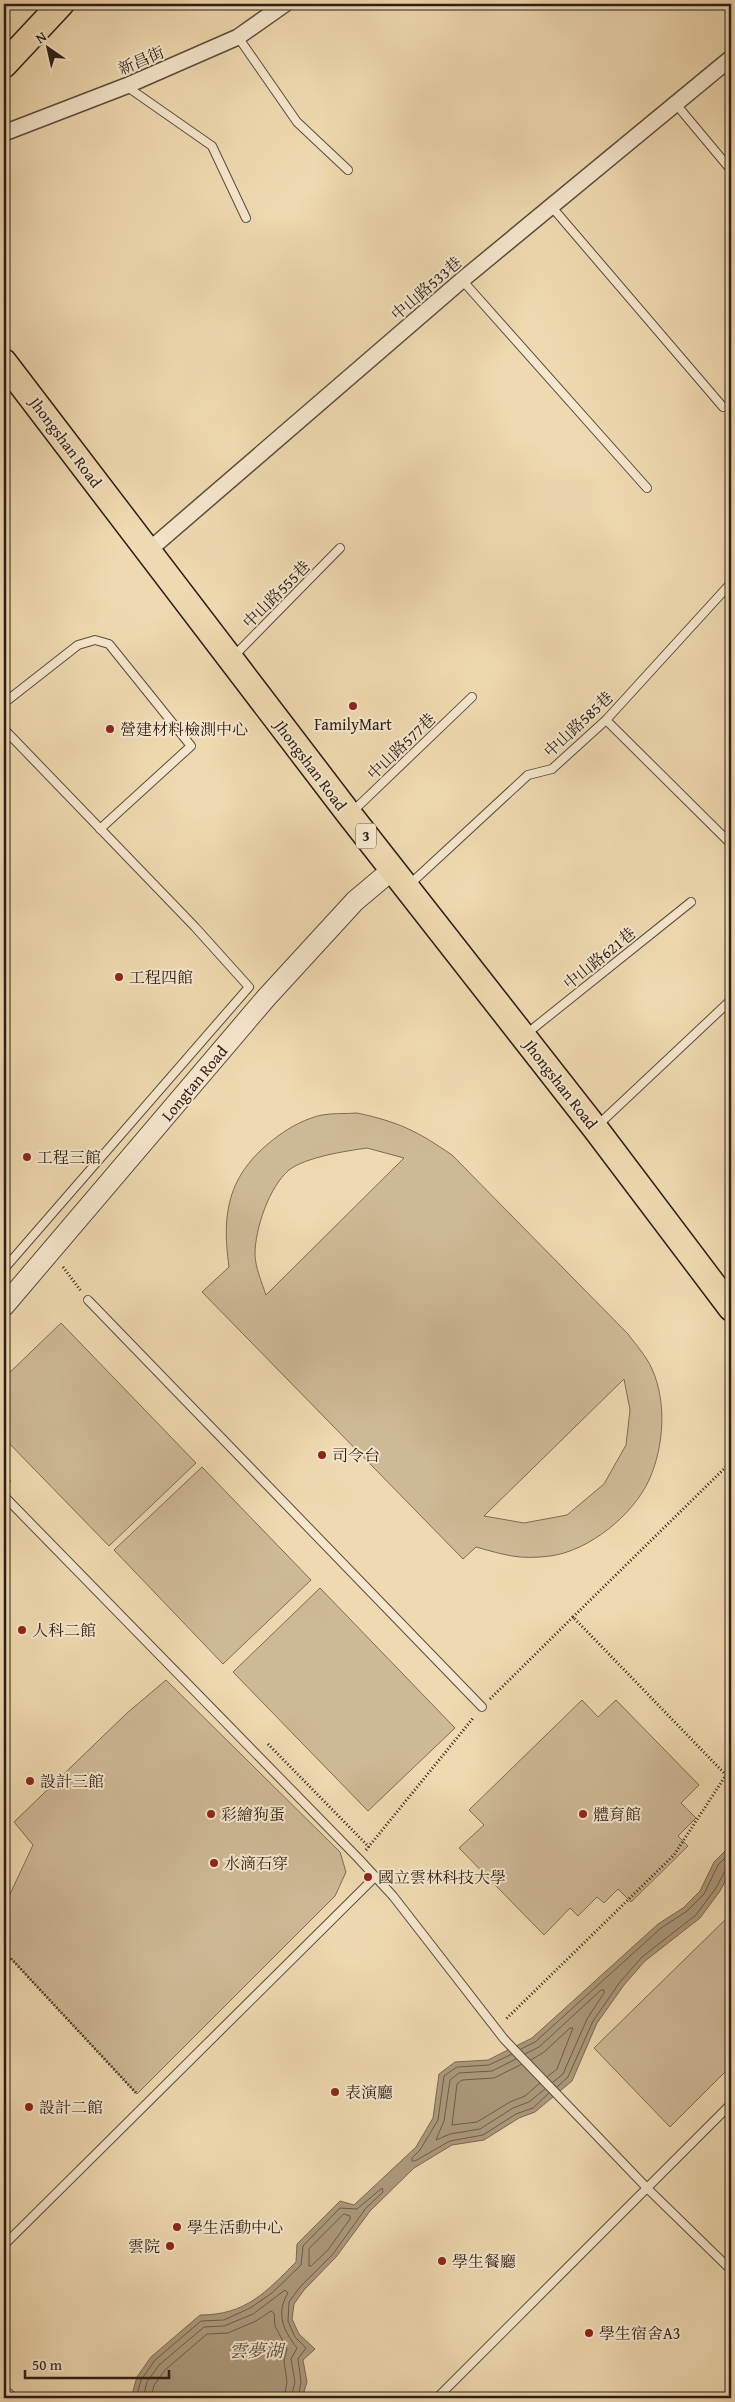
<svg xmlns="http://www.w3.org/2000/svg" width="735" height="2402" font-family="'Gentium Book Plus','Noto Serif TC',serif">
  <rect width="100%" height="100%" fill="#efd9b0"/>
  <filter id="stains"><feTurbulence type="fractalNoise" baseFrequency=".004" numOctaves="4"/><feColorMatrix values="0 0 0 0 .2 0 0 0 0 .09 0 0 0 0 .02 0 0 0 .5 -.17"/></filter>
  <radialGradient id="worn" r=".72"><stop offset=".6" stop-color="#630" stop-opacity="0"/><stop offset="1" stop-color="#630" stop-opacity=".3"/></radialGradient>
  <!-- green -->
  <g fill="#ceb996" stroke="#7c6c56" fill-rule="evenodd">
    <path d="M357,1113C399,1122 417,1131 452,1155L628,1334C636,1345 647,1357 652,1369C667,1402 664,1447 649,1480C633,1515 589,1551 550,1556C519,1560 505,1555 476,1547L463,1559L202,1292L229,1267C221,1210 229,1172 278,1136C290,1127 307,1118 322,1115C333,1113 346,1114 357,1113ZM367,1148L404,1158L266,1295C262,1283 255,1267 255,1254C255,1229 269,1187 289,1170C306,1157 346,1151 367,1148ZM624,1379L630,1410L626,1445L604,1484L567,1515L524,1523L484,1516Z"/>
    <path d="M61,1323L196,1463L109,1546L4,1438V1378Z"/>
    <path d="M202,1467L311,1580L223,1664L114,1550Z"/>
    <path d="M320,1588L455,1728L368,1811L233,1672Z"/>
    <path d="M166,1680L340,1852L346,1872L335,1896L137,2094L4,1951V1907L33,1845L14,1822L127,1713Z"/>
    <path d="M582,1700L598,1717L616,1700L699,1785L681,1803L696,1818L678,1836L688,1846L631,1902L618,1889L604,1903L597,1897L578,1916L570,1908L544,1935L459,1848L484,1825L469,1810Z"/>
    <path d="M731,1914V2066L670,2127L594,2048Z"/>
  </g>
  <!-- water -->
  <path fill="#ac997c" stroke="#786853" d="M731,1845V1870L720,1891L700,1918L645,1961L624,1985L597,2023L572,2081L535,2112L519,2118L484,2140L452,2145L414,2168L370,2211L336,2257L304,2290L294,2304L292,2319L299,2334L315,2349L303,2360L307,2382L302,2398H131L137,2377L151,2357L200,2315C246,2315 266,2292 296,2262L297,2244L340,2201L354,2205L416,2147L433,2118L439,2074L455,2062L488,2060L532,2038L658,1924L683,1908L700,1891L714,1862Z"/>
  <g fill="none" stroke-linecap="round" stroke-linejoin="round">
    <!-- shore -->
    <g stroke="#6b5c49" stroke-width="1">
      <path d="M521,2049L535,2042L661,1928L687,1911L704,1894L718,1865L731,1852"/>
      <path d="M512,2054L489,2065L457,2067L444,2076L438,2120L420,2150L412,2158V2161H415L450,2141L483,2135L516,2114L533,2108L549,2093"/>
      <path d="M525,2054L539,2047L601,1990H604V1993L587,2019L563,2074L553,2082"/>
      <path d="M516,2059L492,2071L459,2073L450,2080L444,2121L436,2140L450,2134L480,2129L513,2108L529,2102L545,2089"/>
      <path d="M531,2060L544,2052L570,2028H573L557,2069L547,2077"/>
      <path d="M522,2064L494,2078L462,2080L457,2084L452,2125L477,2122L510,2102L525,2096L540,2083"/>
      <path d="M557,2087L568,2077L593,2021L620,1982L642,1957L696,1915L716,1888L725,1871L731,1869"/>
      <path d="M344,2214L350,2216V2219L328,2250L311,2266H309V2249Z"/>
      <path d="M136,2398L141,2380L155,2360L201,2321L224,2320L250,2308L272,2293L301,2265L303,2246L340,2208L357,2209L382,2188L383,2192L366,2208L333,2254L300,2287L289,2302L288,2321L295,2337L306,2348L298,2359L301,2382L298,2398"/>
      <path d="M143,2398L147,2382L159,2365L204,2327L224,2326L253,2314L285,2290L288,2293C275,2314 284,2331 297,2348L291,2359L295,2382L291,2398"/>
      <path d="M151,2398L154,2385L165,2370L207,2334L228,2333L256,2321L271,2311L274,2313L275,2326L287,2349L284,2361L287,2382L284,2398"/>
    </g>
    <!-- service casing -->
    <g stroke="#5b4d3c" stroke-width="10">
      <g id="service">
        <path d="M238,37L297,122L348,170"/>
        <path d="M126,86L212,146L246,218"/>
        <path d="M675,103L731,170"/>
        <path d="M551,206L723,407"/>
        <path d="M462,280L647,488"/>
        <path d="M234,656L340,548"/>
        <path d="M4,703L78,645L95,640L109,644L191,746L100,829"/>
        <path d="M606,720L731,844"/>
        <path d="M4,729L195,927L249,987L4,1269"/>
        <path d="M351,813L472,697"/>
        <path d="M409,885L528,775L552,769L606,720L731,583"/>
        <path d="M525,1035L691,902"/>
        <path d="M598,1125L731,1000"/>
        <path d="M88,1300L482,1707"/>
        <path d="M4,1496L358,1858L393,1896L504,2039L648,2189L731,2270"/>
        <path d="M4,2245L375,1877"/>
        <path d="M4,2389L14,2398"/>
        <path d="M437,2398L731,2104"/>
      </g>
    </g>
    <!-- minor casing -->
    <g stroke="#5b4d3c" stroke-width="18">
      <g id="minor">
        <path d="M4,133L126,86L238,37L285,4"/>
        <path d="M148,551L462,280L731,58"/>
      </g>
    </g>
    <!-- tertiary casing -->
    <g stroke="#5b4d3c" stroke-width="22">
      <path id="tertiary" d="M4,1306L266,998L355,901L393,869"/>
    </g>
    <!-- primary casing -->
    <g stroke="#2a1e16" stroke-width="28">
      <g id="primary">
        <path d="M4,65L61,4"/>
        <path d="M4,362L349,814L595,1128L731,1308"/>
      </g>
    </g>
    <!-- path -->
    <g stroke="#2a1e16" stroke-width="3" stroke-dasharray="1 2.5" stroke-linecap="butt">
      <path d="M63,1267L81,1291"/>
      <path d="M4,1477L11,1483"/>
      <path d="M573,1617L731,1462"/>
      <path d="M490,1699L573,1617L726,1775L674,1855L505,2020"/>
      <path d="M268,1744L369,1847"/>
      <path d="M726,1775L731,1770"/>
      <path d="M366,1850L474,1717"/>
      <path d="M4,1951L137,2094"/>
    </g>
    <!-- service -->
    <use href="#service" stroke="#f5e6cc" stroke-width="8"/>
    <!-- minor -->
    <use href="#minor" stroke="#f5e6cc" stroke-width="15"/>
    <!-- tertiary -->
    <use href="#tertiary" stroke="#f5e6cc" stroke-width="20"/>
    <!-- primary -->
    <use href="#primary" stroke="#efd9b0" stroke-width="25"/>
  </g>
  <!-- markers -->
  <g fill="#8f2418" stroke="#f5e6cc" stroke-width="2">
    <circle cx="353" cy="706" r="5"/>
    <circle cx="110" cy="729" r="5"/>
    <circle cx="119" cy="977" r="5"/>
    <circle cx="27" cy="1157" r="5"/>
    <circle cx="322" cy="1455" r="5"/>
    <circle cx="22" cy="1630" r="5"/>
    <circle cx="30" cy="1781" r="5"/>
    <circle cx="211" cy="1814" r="5"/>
    <circle cx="583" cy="1814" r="5"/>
    <circle cx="214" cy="1863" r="5"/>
    <circle cx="368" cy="1877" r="5"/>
    <circle cx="335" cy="2092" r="5"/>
    <circle cx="29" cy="2107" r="5"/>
    <circle cx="177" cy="2227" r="5"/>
    <circle cx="170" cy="2246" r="5"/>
    <circle cx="442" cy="2261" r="5"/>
    <circle cx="589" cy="2333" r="5"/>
  </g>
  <g text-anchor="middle" stroke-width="4" stroke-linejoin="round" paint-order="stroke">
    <!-- shield labels -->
    <rect fill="#f5e6cc" stroke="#675a4d" stroke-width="1" x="356" y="823.5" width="20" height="25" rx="4"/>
    <g font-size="15" font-weight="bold" fill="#2a1e16">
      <text x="366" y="841">3</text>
    </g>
    <!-- street labels -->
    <g font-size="16" fill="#2a1e16" stroke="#f5e6cc">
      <text transform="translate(141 60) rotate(-23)" y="6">新昌街</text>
      <text transform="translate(426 288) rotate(-41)" y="6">中山路533巷</text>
      <text transform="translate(66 442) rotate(53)" y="6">Jhongshan Road</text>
      <text transform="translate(276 594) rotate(-45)" y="6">中山路555巷</text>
      <text transform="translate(578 724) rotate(-43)" y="6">中山路585巷</text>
      <text transform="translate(401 746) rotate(-44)" y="6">中山路577巷</text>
      <text transform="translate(311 765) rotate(53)" y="6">Jhongshan Road</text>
      <text transform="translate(599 958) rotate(-39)" y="6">中山路621巷</text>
      <text transform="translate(194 1083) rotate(-50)" y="6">Longtan Road</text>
      <text transform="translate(561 1084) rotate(52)" y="6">Jhongshan Road</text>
    </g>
    <!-- poi labels -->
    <g font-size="16" fill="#2a1e16" stroke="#f5e6cc" text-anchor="start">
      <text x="353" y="730" text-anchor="middle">FamilyMart</text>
      <text x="120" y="735">營建材料檢測中心</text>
      <text x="129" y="983">工程四館</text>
      <text x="37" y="1163">工程三館</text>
      <text x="332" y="1461">司令台</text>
      <text x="32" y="1636">人科二館</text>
      <text x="40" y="1787">設計三館</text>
      <text x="221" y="1820">彩繪狗蛋</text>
      <text x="593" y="1820">體育館</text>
      <text x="224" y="1869">水滴石穿</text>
      <text x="378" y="1883">國立雲林科技大學</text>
      <text x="345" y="2098">表演廳</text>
      <text x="39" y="2113">設計二館</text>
      <text x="187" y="2233">學生活動中心</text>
      <text x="160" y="2252" text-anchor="end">雲院</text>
      <text x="452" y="2267">學生餐廳</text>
      <text x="599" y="2339">學生宿舍A3</text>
    </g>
    <!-- water labels -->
    <g font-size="18" font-style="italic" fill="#58493a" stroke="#f5e6cc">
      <text x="256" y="2357">雲夢湖</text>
    </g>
  </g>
  <!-- margin -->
  <rect width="735" height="2402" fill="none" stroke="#efd9b0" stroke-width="20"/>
  <rect x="5" y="5" width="725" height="2392" fill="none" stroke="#2a1e16" stroke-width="2.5"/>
  <rect x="10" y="10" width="715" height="2382" fill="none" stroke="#2a1e16"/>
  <!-- north arrow -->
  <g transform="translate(48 48) rotate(326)" stroke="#f5e6cc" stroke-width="4" paint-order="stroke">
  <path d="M0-4L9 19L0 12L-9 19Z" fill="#2a1e16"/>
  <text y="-8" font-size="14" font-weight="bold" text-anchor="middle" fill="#2a1e16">N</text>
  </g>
  <!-- scale -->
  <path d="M25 2370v8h144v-8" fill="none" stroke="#2a1e16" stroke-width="2.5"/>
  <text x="32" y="2370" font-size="15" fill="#2a1e16" stroke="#f5e6cc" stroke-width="4" paint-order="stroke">50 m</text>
  <rect width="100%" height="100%" filter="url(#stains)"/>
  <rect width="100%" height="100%" fill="url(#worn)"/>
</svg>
